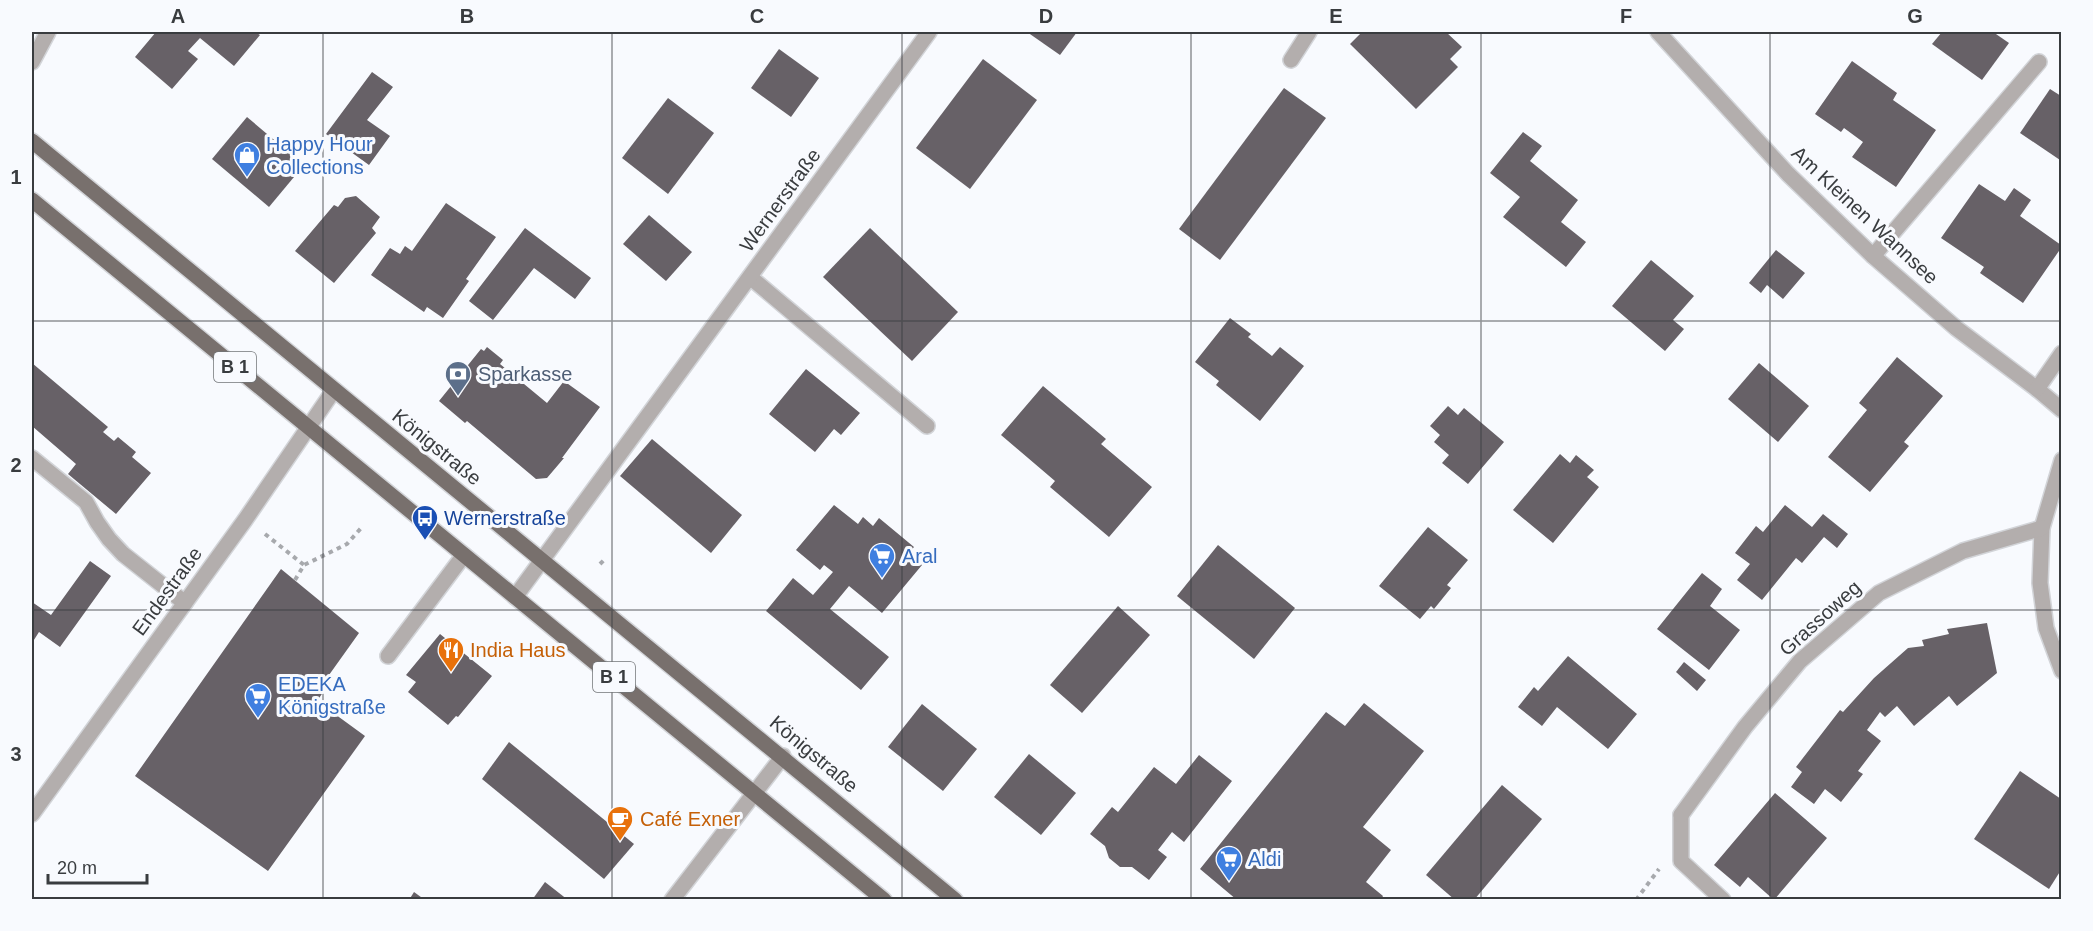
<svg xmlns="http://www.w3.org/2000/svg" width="2093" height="931" font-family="Helvetica,sans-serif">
  <rect width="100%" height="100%" fill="#f8fafe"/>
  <!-- building -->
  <g fill="#676167">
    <path d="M156,32H255L260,35L234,66L200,38L188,51L198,59L172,89L135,57Z"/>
    <path d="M1027,32H1077L1060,55Z"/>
    <path d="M1362,32H1446L1462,47L1450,59L1458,67L1416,109L1350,44Z"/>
    <path d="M1942,32H1993L2009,43L1982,80L1932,44Z"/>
    <path d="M779,49L819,78L791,117L751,88Z"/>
    <path d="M983,59L1037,100L970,189L916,148Z"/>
    <path d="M1852,61L1897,93L1893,100L1936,130L1896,187L1852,157L1863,142L1844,128L1841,132L1815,114Z"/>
    <path d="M372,72L393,87L367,120L390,136L369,165L326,134Z"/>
    <path d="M1284,88L1326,118L1220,260L1179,229Z"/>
    <path d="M2050,89L2061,96L2060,160L2020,133Z"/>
    <path d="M668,98L714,133L668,194L622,158Z"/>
    <path d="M247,117L304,165L269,207L212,159Z"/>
    <path d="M1523,132L1542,146L1530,161L1578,200L1561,222L1586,242L1566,267L1503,217L1520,197L1490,173Z"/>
    <path d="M1979,184L2005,201L2014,188L2031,200L2020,216L2061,245V248L2023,303L1980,273L1984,267L1941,238Z"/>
    <path d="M356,196L380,217L372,228L376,233L334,283L295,251L334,205L338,207L345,198Z"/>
    <path d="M446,203L496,237L466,279L469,281L443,318L427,307L424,312L371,275L390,248L400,254L405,246L412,251Z"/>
    <path d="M649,215L692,252L666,281L623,244Z"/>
    <path d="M525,228L591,278L575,299L534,268L493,320L469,301Z"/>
    <path d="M870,228L958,312L912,361L823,277Z"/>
    <path d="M1776,250L1805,273L1783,299L1767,285L1761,293L1749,283Z"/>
    <path d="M1651,260L1694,296L1673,320L1684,329L1665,351L1612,306Z"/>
    <path d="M1230,318L1251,334L1248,337L1272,356L1280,347L1304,366L1260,421L1216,385L1219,381L1195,362Z"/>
    <path d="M487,347L503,360L500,364L547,403L564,381L600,407L562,458H564L547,478L536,479L467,421L465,423L439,401L481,349L484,351Z"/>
    <path d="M1897,357L1943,396L1904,442L1909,446L1870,492L1828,457L1867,410L1859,403Z"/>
    <path d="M32,363L108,427L103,432L114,441L118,437L136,452L132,457L151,473L116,514L68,474L76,464L32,426Z"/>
    <path d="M1759,363L1809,406L1778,442L1728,399Z"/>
    <path d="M806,369L860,413L841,435L834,429L815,452L769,414Z"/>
    <path d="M1043,386L1106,439L1101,444L1152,487L1109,537L1050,487L1055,481L1001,435Z"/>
    <path d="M1448,406L1458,415L1464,408L1504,442L1468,484L1442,463L1449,455L1434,442L1440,435L1430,426Z"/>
    <path d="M652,439L742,515L711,553L620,476Z"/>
    <path d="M1560,454L1570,463L1576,455L1594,470L1587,477L1599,487L1553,543L1513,510Z"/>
    <path d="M834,505L858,524L863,517L873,526L879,518L914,547L908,554L922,565L882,613L849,586L830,609L889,657L861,690L766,611L793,578L813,595L833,572L824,565L820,570L796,550Z"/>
    <path d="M1785,505L1812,527L1823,514L1848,534L1837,548L1824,537L1802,563L1796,558L1762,600L1737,580L1750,564L1735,553L1756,526L1763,532Z"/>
    <path d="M1428,527L1468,560L1447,585L1451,588L1434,609L1431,606L1420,619L1379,586Z"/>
    <path d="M1218,545L1295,608L1254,659L1177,596Z"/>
    <path d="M90,561L111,576L60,647L39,632L32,643V602L51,615Z"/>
    <path d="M281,569L359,633L329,675L333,678L317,701L365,736L268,871L135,776Z"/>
    <path d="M1702,573L1722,589L1710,606L1740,630L1709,670L1657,629Z"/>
    <path d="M1118,606L1150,635L1082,713L1050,685Z"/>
    <path d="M1987,623L1997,673L1957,706L1949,696L1914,726L1897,706L1885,717L1880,712L1867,730L1881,741L1858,771L1863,774L1841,802L1825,789L1814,804L1791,787L1802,772L1796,767L1840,710L1843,712L1874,678L1908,648L1924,646L1922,640L1949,634L1947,629Z"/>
    <path d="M440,634L492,676L458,717L456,716L448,725L408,692L416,682L406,675Z"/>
    <path d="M1568,656L1637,714L1608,749L1557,707L1542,726L1518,707L1534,687L1538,691Z"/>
    <path d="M1684,662L1706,680L1697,691L1676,672Z"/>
    <path d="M1364,703L1424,751L1363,827L1391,850L1366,882L1383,896L1381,900H1237L1200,869L1326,712L1345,726Z"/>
    <path d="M922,704L977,749L943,791L888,747Z"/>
    <path d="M509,742L634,844L604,879L482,779Z"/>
    <path d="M1029,754L1076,793L1041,835L994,797Z"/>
    <path d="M1199,755L1232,781L1184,842L1172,832L1158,850L1167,857L1149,880L1132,867H1120L1109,858L1105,846L1090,834L1112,807L1118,812L1154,767L1176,784Z"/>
    <path d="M2020,771L2061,799V870L2049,889L1974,839Z"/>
    <path d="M1502,785L1542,819L1474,900H1455L1426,875Z"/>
    <path d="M1775,793L1827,838L1774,900L1748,877L1740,887L1714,865Z"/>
    <path d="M545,882L568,900H532Z"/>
    <path d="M414,892L425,900H409Z"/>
  </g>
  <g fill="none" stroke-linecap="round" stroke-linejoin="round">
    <!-- lane casing -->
    <g stroke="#d2d4d8" stroke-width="18">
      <g id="lane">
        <path d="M1291,60L1309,32"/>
        <path d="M1873,256L2039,62"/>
        <path d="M750,277L927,426"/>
        <path d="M32,458L86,502L97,522L109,539L123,554L185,603"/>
        <path d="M388,656L464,555"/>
        <path d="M1681,815V861L1723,900"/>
      </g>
    </g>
    <!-- street casing -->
    <g stroke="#d2d4d8" stroke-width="18">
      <g id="street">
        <path d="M1658,32L1788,174L1873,256L1956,328L2037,389L2062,410"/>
        <path d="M32,62L48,32"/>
        <path d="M2037,389L2062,353"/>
        <path d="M2062,460L2042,528L2040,583L2046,628L2062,671"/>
        <path d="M515,597L929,32"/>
        <path d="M32,814L245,520L334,390"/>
        <path d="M1681,815L1745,727L1800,661L1879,593L1963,551L2042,528"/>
        <path d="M672,900L783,756"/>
      </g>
    </g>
    <!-- primary casing -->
    <g stroke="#d2d4d8" stroke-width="18">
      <g id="primary">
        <path d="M32,141L955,900"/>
        <path d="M32,200L884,900"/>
      </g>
    </g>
    <!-- path -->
    <g stroke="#a7a9ad" stroke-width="4" stroke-dasharray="4.5 4.5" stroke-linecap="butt">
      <path d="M265,534L304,565"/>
      <path d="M600,564L604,560"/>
      <path d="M295,580L304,565L347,544L362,527"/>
      <path d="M1636,900L1659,869"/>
    </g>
    <!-- lane -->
    <use href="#lane" stroke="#b3aead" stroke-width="15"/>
    <!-- street -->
    <use href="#street" stroke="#b3aead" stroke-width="15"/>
    <!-- primary -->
    <use href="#primary" stroke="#78706d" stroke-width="15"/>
  </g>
  <!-- grid -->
  <path fill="none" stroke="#393c3f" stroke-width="1.5" stroke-opacity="0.55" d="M323,32V900M612,32V900M902,32V900M1191,32V900M1481,32V900M1770,32V900M32,321H2062M32,610H2062"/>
  <!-- icons -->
  <defs>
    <g id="shop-pin" transform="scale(1.35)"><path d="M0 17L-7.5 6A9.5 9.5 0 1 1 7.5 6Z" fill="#3f7fe0" stroke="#f8fafe"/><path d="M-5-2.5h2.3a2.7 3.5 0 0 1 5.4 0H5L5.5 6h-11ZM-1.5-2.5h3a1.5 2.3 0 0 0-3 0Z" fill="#fff"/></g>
    <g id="bank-pin" transform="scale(1.35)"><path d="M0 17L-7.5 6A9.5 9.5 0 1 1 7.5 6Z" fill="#5c6f8a" stroke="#f8fafe"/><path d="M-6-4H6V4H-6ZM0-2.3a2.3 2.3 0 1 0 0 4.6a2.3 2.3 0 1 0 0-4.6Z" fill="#fff"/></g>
    <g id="bus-pin" transform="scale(1.35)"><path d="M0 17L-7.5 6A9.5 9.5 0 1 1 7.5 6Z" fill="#1a4fb4" stroke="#f8fafe"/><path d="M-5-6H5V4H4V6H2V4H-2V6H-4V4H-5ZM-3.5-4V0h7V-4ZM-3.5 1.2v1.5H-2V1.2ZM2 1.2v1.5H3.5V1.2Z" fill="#fff"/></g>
    <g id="supermarket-pin" transform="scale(1.35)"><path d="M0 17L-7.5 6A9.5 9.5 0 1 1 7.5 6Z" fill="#3f7fe0" stroke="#f8fafe"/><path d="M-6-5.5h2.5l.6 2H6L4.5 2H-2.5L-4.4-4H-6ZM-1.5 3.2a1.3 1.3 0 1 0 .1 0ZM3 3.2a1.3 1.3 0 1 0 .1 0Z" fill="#fff"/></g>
    <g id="restaurant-pin" transform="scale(1.35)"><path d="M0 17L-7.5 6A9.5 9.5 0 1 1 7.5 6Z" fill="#e8710a" stroke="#f8fafe"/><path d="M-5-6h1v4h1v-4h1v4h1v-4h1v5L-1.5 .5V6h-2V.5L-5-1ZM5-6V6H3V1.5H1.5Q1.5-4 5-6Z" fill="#fff"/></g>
    <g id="cafe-pin" transform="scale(1.35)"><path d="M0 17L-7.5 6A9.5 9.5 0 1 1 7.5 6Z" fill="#e8710a" stroke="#f8fafe"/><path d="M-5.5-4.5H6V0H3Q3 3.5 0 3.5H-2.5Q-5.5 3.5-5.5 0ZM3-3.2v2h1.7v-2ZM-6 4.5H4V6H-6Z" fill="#fff"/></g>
  </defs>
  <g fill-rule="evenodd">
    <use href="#shop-pin" x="247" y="155"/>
    <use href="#bank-pin" x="458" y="374"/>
    <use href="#bus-pin" x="425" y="518"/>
    <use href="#supermarket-pin" x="882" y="556"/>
    <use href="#restaurant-pin" x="451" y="650"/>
    <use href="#supermarket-pin" x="258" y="696"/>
    <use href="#cafe-pin" x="620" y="819"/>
    <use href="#supermarket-pin" x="1229" y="859"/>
  </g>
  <g text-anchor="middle" stroke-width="6" stroke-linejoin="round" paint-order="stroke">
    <!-- shield labels -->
    <g fill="#f8fafe" stroke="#727578" stroke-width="1.5">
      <rect x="214" y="352" width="42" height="30" rx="4.5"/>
      <rect x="593" y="662" width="42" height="30" rx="4.5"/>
    </g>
    <g font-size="18" font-weight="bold" fill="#393c3f">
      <text x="235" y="373">B 1</text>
      <text x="614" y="683">B 1</text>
    </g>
    <!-- shop labels -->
    <g font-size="20" fill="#366cbe" stroke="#f8fafe" text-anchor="start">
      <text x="266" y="151">Happy Hour<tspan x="266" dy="23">Collections</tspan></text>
      <text x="902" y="563">Aral</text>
      <text x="278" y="691">EDEKA<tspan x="278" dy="23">Königstraße</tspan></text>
      <text x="1248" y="866">Aldi</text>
    </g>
    <!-- street labels -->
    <g font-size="20" fill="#393c3f" stroke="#f8fafe">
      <text transform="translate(780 200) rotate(-54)" y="7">Wernerstraße</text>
      <text transform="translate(1865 215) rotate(43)" y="7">Am Kleinen Wannsee</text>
      <text transform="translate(437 447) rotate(39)" y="7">Königstraße</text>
      <text transform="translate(167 591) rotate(-54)" y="7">Endestraße</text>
      <text transform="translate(1820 618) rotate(-42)" y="7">Grassoweg</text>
      <text transform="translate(814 754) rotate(40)" y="7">Königstraße</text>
    </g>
    <!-- service labels -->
    <g font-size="20" fill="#4e5e75" stroke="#f8fafe" text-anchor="start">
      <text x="478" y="381">Sparkasse</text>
    </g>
    <!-- transit labels -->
    <g font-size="20" fill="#164399" stroke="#f8fafe" text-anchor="start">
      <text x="444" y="525">Wernerstraße</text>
    </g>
    <!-- food labels -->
    <g font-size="20" fill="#c56008" stroke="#f8fafe" text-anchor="start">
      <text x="470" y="657">India Haus</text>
      <text x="640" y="826">Café Exner</text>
    </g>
  </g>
  <!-- border -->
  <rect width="2093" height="931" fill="none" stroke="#f8fafe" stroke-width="66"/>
  <!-- scale -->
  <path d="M48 874v9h99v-9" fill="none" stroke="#393c3f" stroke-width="3"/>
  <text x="57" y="874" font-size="18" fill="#393c3f" stroke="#f8fafe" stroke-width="4.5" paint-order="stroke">20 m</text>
  <rect x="33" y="33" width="2027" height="865" fill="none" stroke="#393c3f" stroke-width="2"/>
  <g font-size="20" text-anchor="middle" font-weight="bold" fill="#393c3f">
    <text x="178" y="23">A</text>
    <text x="467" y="23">B</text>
    <text x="757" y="23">C</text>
    <text x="1046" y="23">D</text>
    <text x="1336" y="23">E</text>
    <text x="1626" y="23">F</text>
    <text x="1915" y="23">G</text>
    <text x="16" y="184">1</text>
    <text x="16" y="472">2</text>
    <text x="16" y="761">3</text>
  </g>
</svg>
